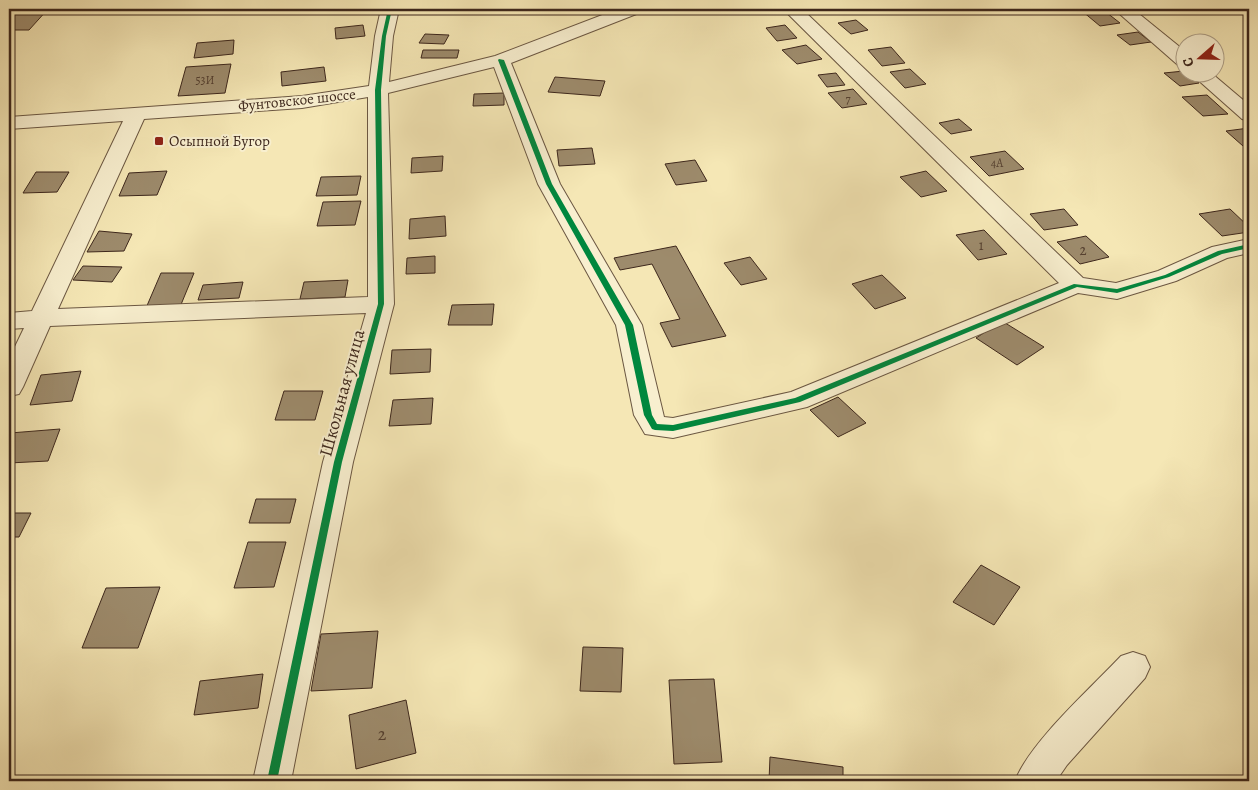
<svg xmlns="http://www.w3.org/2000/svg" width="1258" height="790" font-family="Alegreya,serif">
  <rect width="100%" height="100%" fill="#f5e7b5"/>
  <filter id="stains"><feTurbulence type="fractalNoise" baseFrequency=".004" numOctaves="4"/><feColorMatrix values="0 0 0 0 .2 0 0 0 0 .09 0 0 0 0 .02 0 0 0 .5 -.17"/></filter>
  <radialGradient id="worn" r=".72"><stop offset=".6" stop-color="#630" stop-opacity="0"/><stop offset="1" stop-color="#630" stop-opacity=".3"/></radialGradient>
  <!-- building -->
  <g fill="#9d8b6c" stroke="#3d271c">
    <path d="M12,9H48L29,30H9V12Z"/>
    <path d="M514,9H544L545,12L515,14Z"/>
    <path d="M1089,9H1102L1120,23L1100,26L1082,11Z"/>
    <path d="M856,20L868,30L851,34L838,23Z"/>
    <path d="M363,25L365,36L336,39L335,28Z"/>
    <path d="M785,25L797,38L777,41L766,28Z"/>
    <path d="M1138,32L1151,42L1130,45L1117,35Z"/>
    <path d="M425,34L449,35L444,44L419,43Z"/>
    <path d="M234,40L233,54L194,58L197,43Z"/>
    <path d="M806,45L822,59L797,64L782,50Z"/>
    <path d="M891,47L905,63L882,66L868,50Z"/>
    <path d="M423,50H459L457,58H421Z"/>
    <path d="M231,64L225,93L178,96L186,67Z"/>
    <path d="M324,67L326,81L282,86L281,72Z"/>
    <path d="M910,69L926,84L905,88L890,72Z"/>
    <path d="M1184,71L1199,83L1180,86L1164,73Z"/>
    <path d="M836,73L845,85L827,87L818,75Z"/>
    <path d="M555,77L605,81L600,96L548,92Z"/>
    <path d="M853,89L867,104L842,108L828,93Z"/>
    <path d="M504,93V105L473,106L474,94Z"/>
    <path d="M1207,95L1228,114L1203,116L1182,97Z"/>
    <path d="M959,119L972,130L951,134L939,123Z"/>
    <path d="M1249,128V145L1243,146L1226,131Z"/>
    <path d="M592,148L595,164L559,166L557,150Z"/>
    <path d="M1005,151L1024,169L989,176L970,157Z"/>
    <path d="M443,156L442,171L411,173L412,158Z"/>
    <path d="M695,160L707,181L676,185L665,164Z"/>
    <path d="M167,171L157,195L119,196L129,173Z"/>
    <path d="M926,171L947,191L921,197L900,177Z"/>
    <path d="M36,172H69L57,192L23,193Z"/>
    <path d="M361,176L357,195L316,196L321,177Z"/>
    <path d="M361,201L355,225L317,226L323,202Z"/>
    <path d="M1064,209L1078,225L1044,230L1030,214Z"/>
    <path d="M1230,209L1249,227V232L1222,236L1199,214Z"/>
    <path d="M445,216L446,236L409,239L410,219Z"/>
    <path d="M984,230L1007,254L978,260L956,235Z"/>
    <path d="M99,231L132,234L124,251L87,252Z"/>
    <path d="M1086,236L1109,257L1080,264L1057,242Z"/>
    <path d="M676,246L726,336L672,347L660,323L680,319L652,264L620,270L614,258Z"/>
    <path d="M435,256V273L406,274L407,258Z"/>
    <path d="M750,257L767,279L741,285L724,263Z"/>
    <path d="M83,266L122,267L112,282L73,280Z"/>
    <path d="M161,273H194L180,307L146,308Z"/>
    <path d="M882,275L906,298L875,309L852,284Z"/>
    <path d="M348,280L345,297L300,299L304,282Z"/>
    <path d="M243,282L239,298L198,300L203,285Z"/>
    <path d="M494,304L492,325H448L452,305Z"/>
    <path d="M1002,321L1044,347L1017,365L976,338Z"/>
    <path d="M431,349L430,372L390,374L392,350Z"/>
    <path d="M81,371L72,401L30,405L41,375Z"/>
    <path d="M284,391H323L315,420H275Z"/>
    <path d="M838,397L866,423L838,437L810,410Z"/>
    <path d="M433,398L431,424L389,426L393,400Z"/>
    <path d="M60,429L48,461L9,463L10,433Z"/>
    <path d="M256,499H296L290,523H249Z"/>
    <path d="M9,513H31L19,537H9Z"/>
    <path d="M248,542H286L274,587L234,588Z"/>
    <path d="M981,565L1020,587L994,625L953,602Z"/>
    <path d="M160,587L138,648H82L106,588Z"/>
    <path d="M378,631L372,688L311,691L321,634Z"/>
    <path d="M583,647L623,648L621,692L580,691Z"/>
    <path d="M263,674L258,708L194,715L200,681Z"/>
    <path d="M714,679L722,762L674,764L669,680Z"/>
    <path d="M406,700L416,753L356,769L349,715Z"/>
    <path d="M770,757L843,767V781H769Z"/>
  </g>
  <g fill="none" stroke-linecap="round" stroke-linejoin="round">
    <!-- minor casing -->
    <g stroke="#6b5742" stroke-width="2">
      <g id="minor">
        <path d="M381,9H399L393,36L389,82L495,56L618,9H642L639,13L511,63L560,184L642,325L664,417L673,418L791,392L1059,283L783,9H802L1083,278L1116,283L1158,271L1212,247L1249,239V253L1227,258L1176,281L1117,299L1078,293L807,407L673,438L645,434L634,415L616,325L538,184L494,67L388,93L394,304L353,462L291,781H253L323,462L366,313L50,326L23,387L19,394L9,396V359L24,328L9,329V313L32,311L123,121L9,129V117L302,96L369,86L375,36ZM368,97V297L58,309L144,119L302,108Z"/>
        <path d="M1114,9H1133L1186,52V68L1179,66Z"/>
        <path d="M1189,72H1210L1249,105V121L1242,119Z"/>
        <path d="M1133,652L1145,656L1150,667L1145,678L1067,765L1056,781H1015C1030,742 1091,688 1121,656Z"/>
      </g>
    </g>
    <!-- minor -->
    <use href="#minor" fill="#f8efcf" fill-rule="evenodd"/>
    <!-- cycleway casing -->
    <g stroke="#f8efcf" stroke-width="3">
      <g id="cycleway">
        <path d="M388,9H392L386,36L381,90L384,304L342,462L277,781H267L334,462L378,304L375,90L382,36Z"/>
        <path d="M499,59L504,60L552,184L633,325L652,415L657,424L673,425L795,398L1074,284L1117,289L1165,275L1218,251L1249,244V248L1222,254L1169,277L1117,293L1077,287L800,402L673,431L655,430L652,429L644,415L625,325L546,184L498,60Z"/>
      </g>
    </g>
    <!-- cycleway -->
    <use href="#cycleway" fill="#00873e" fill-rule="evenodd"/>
  </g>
  <!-- markers -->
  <rect fill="#8f2418" stroke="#f8efcf" stroke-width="2" x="154" y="136" width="10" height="10" rx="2.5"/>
  <g text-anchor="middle" stroke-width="4" stroke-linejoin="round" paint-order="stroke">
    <!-- far-number labels -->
    <g font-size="12" fill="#554030">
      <text x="205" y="84">53И</text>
      <text x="848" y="103">7</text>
      <text x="997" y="167">4А</text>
    </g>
    <!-- far-street labels -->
    <g font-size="15" fill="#3d271c" stroke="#f8efcf">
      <text transform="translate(297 100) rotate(-6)" y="5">Фунтовское шоссе</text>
    </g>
    <!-- far-poi labels -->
    <g font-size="15" fill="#3d271c" stroke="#f8efcf" text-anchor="start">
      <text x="169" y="146">Осыпной Бугор</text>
    </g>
    <!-- number labels -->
    <g font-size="15" fill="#554030">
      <text x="981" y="250">1</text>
      <text x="1083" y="255">2</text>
    </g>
    <!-- street labels -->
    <g font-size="18" fill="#3d271c" stroke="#f8efcf">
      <text transform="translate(342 393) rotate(-75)" y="6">Школьная улица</text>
    </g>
    <!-- near-number labels -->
    <g font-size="18" fill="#554030">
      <text x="382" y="740">2</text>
    </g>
  </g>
  <!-- margin -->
  <rect width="1258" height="790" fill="none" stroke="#f5e7b5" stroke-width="30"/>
  <rect x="10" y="10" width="1238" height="770" fill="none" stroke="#3d271c" stroke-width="2.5"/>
  <rect x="15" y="15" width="1228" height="760" fill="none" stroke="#3d271c"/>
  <!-- north arrow -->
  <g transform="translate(1200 58) rotate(250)"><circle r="24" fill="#f8efcf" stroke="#ad9f87"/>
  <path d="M0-4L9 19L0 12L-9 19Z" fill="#8f2418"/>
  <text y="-8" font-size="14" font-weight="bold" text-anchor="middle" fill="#3d271c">С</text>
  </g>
  <rect width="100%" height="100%" filter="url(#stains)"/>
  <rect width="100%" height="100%" fill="url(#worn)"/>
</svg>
